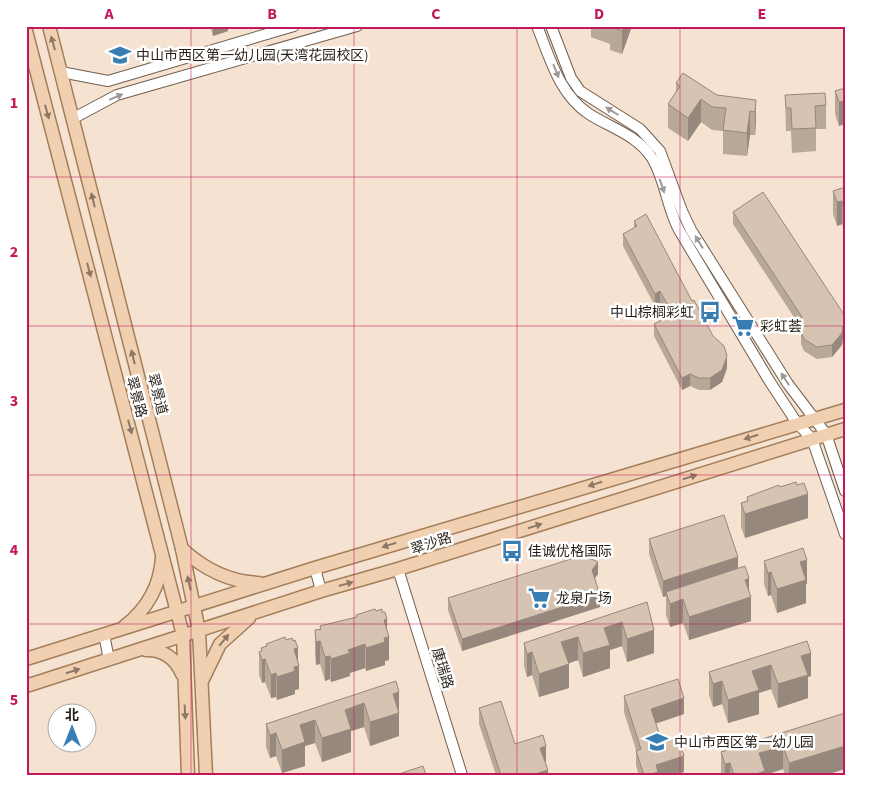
<svg xmlns="http://www.w3.org/2000/svg" width="871" height="801" font-family="'Source Sans 3','Noto Sans SC',sans-serif">
  <rect width="100%" height="100%" fill="#f6e2d0"/>
  <g fill="none" stroke-linecap="round" stroke-linejoin="round">
    <!-- minor casing -->
    <g stroke="#705e4f" stroke-width="12">
      <g id="minor">
        <path d="M537,26C550,58 559,94 589,114C611,128 637,135 652,158C665,179 667,208 679,230L770,382L797,423L812,439L845,534"/>
        <path d="M551,26L571,78L580,91L640,129L660,151L682,211L691,230L788,384L826,434L845,491"/>
        <path d="M61,72L108,81L294,26"/>
        <path d="M72,119L117,95L357,26"/>
        <path d="M315,568L321,591"/>
        <path d="M398,569L462,775"/>
        <path d="M104,634L109,660"/>
      </g>
    </g>
    <!-- major casing -->
    <g stroke="#a37e5a" stroke-width="15">
      <g id="major">
        <path d="M49,26L182,549L199,631L206,775"/>
        <path d="M26,31L183,635L188,775"/>
        <path d="M182,549C204,569 228,582 259,583"/>
        <path d="M125,626C147,609 160,586 162,558"/>
        <path d="M146,650C163,649 176,659 182,674"/>
        <path d="M26,659L315,568L845,410"/>
        <path d="M203,679L220,644L249,618"/>
        <path d="M26,686L321,591L398,569L845,429"/>
      </g>
    </g>
    <!-- minor -->
    <use href="#minor" stroke="#fff" stroke-width="10"/>
    <!-- major -->
    <use href="#major" stroke="#f1d0b2" stroke-width="12"/>
  </g>
  <!-- wall -->
  <g fill="#b8a898">
    <path d="M210,26H228V31L213,36Z"/>
    <path d="M591,26H632L622,54L610,50V44L591,37Z"/>
    <path d="M676,83L717,95L756,100V123L755,135H750L747,156L723,154V131L712,130L701,122L688,141L668,128V104L676,92Z"/>
    <path d="M845,88L839,126L835,114V91Z"/>
    <path d="M785,95L826,105V129H816V151L792,153L791,131H786Z"/>
    <path d="M845,187V234L842,224L837,226L833,214V191Z"/>
    <path d="M733,212L843,338L842,345L832,357L817,359L804,351L801,344V328L733,224Z"/>
    <path d="M634,221L727,368L722,382L710,390H699L690,386L682,390L654,336V324L659,321V314L665,311L660,303L655,306L623,246V234L634,228Z"/>
    <path d="M780,487L808,518L745,538L741,527V503L747,501V497Z"/>
    <path d="M649,539L738,569L749,591L751,621L689,640L683,623L670,627L666,615V596L663,597L649,554Z"/>
    <path d="M764,561L807,584H806V603L777,613L771,595L768,596L764,584Z"/>
    <path d="M598,574L595,578L600,607L462,651L448,610V598Z"/>
    <path d="M647,602L654,653L627,662L622,646L610,650V668L583,677L578,660L568,663L569,688L539,697L532,675L527,677L524,666V643Z"/>
    <path d="M376,611L387,631L389,660L385,661V665L366,671L365,668L350,673V676L331,682L330,679L325,681L320,664L316,665L315,654V630L320,629V626L356,618V615Z"/>
    <path d="M286,640L298,660L299,689L295,690V694L277,700L276,697L271,698L265,682L262,683L259,675V652L261,651V648L266,646V644Z"/>
    <path d="M807,641L811,676L808,677V698L778,708L771,689L759,693V714L728,723L722,704L713,707L709,695V672Z"/>
    <path d="M399,692V736L370,746L364,727L351,731V752L322,762L315,743L305,746V766L282,773L276,756L270,758L266,747V724Z"/>
    <path d="M624,696L684,714L655,724L662,742L684,772L674,775H639L636,766V750L624,712Z"/>
    <path d="M479,708L515,744L546,761L545,762L548,775H496L479,724Z"/>
    <path d="M845,713L826,775H785L783,769L765,775H721V752Z"/>
  </g>
  <!-- shaded-wall -->
  <g fill="#96887c">
    <path d="M213,26H228V31L213,36Z"/>
    <path d="M624,26H632L622,54V31Z"/>
    <path d="M701,99V122L688,141V118Z"/>
    <path d="M756,100V123L755,135V112Z"/>
    <path d="M845,101V124L839,126V102Z"/>
    <path d="M750,111V135L747,156V133Z"/>
    <path d="M842,201V224L837,226V202Z"/>
    <path d="M660,291V303L655,306V294Z"/>
    <path d="M845,324V336L843,338L842,345L832,357V345L843,326Z"/>
    <path d="M727,356V368L722,382L710,390V378Z"/>
    <path d="M690,374V386L682,390V378Z"/>
    <path d="M808,494V518L745,538V514Z"/>
    <path d="M738,557V573L666,592V596L663,597V581Z"/>
    <path d="M807,560V584H806V603L777,613V589L800,562Z"/>
    <path d="M598,562V574L592,582V570Z"/>
    <path d="M771,572V595L768,596V573Z"/>
    <path d="M749,578V598L751,597V621L689,640V617L745,580Z"/>
    <path d="M600,595V607L462,651V639Z"/>
    <path d="M683,599V623L670,627V604Z"/>
    <path d="M387,619V637H389V660L385,661V665L366,671V648L384,620Z"/>
    <path d="M622,622V646L610,650V668L583,677V653L604,628Z"/>
    <path d="M654,630V653L627,662V639Z"/>
    <path d="M578,637V660L561,666V642Z"/>
    <path d="M320,641V664L316,665V642Z"/>
    <path d="M365,644V668L350,673V676L331,682V659L348,650Z"/>
    <path d="M298,648V666H299V689L295,690V694L277,700V677L294,649Z"/>
    <path d="M532,652V675L527,677V654Z"/>
    <path d="M811,653V676L808,677V698L778,708V684L801,656Z"/>
    <path d="M330,656V679L325,681V657Z"/>
    <path d="M265,659V682L262,683V660Z"/>
    <path d="M569,664V688L539,697V674Z"/>
    <path d="M771,665V689L759,693V714L728,723V700L752,671Z"/>
    <path d="M276,673V697L271,698V675Z"/>
    <path d="M722,681V704L713,707V684Z"/>
    <path d="M399,692V736L370,746V722L393,694Z"/>
    <path d="M684,698V714L651,725V709Z"/>
    <path d="M364,703V727L351,731V752L322,762V738L345,710Z"/>
    <path d="M315,720V743L305,746V766L282,773V750L300,725Z"/>
    <path d="M276,733V756L270,758V735Z"/>
    <path d="M546,746V761L540,763V748Z"/>
    <path d="M783,746V769L765,775H753L759,753Z"/>
    <path d="M845,746V769L826,775H789V763Z"/>
    <path d="M684,756V772L674,775H648L656,765Z"/>
    <path d="M730,763V775H725V764Z"/>
    <path d="M548,770V775H532Z"/>
  </g>
  <!-- building -->
  <g fill="#d6c3b1" stroke="#96887c">
    <path d="M610,26H624L622,31Z"/>
    <path d="M683,73L717,95L756,100L755,112L750,111L747,133L723,130L726,108L712,107L701,99L688,118L668,104L680,86L676,83Z"/>
    <path d="M845,88V101L839,102L835,91Z"/>
    <path d="M825,93L826,105L815,106L816,128L792,129L791,108H786L785,95Z"/>
    <path d="M845,187V211L842,201L837,202L833,191Z"/>
    <path d="M763,192L845,316V324L843,326L842,333L832,345L817,347L804,339L801,332L802,317L733,212Z"/>
    <path d="M646,214L692,301L694,300L713,336L724,346L727,356L722,370L710,378H699L690,374L682,378L654,324L662,320L659,314L670,309L660,291L655,294L623,234L637,226L634,221Z"/>
    <path d="M796,482L797,485L804,483L808,494L745,514L741,503L748,501L747,497L779,485L780,487Z"/>
    <path d="M724,515L738,557L663,581L649,539Z"/>
    <path d="M803,548L807,560L800,562L806,580L777,589L771,572L768,573L764,561Z"/>
    <path d="M574,558H589L598,562L592,570L600,595L462,639L448,598Z"/>
    <path d="M745,566L749,578L745,580L751,597L689,617L683,599L670,604L666,592Z"/>
    <path d="M647,602L654,630L627,639L622,622L604,628L610,645L583,653L578,637L561,642L569,664L539,674L532,652L527,654L524,643Z"/>
    <path d="M375,609L376,611L382,609V612H385L387,619L384,620L389,637L384,638L385,642L366,648L365,644L348,650L350,653L331,659L330,656L325,657L320,641L316,642L315,630L321,629L320,626L357,617L356,615Z"/>
    <path d="M285,637L286,640L292,638L293,641L295,640L298,648L294,649L299,666L294,667L295,671L277,677L276,673L271,675L265,659L262,660L259,652L262,651L261,648L267,646L266,644Z"/>
    <path d="M807,641L811,653L801,656L808,675L778,684L771,665L752,671L759,690L728,700L722,681L713,684L709,672Z"/>
    <path d="M678,679L684,698L651,709L662,742L678,737L684,756L656,765L658,772L648,775H644L636,751L641,749L624,696Z"/>
    <path d="M396,681L399,692L393,694L399,713L370,722L364,703L345,710L351,729L322,738L315,720L300,725L305,742L282,750L276,733L270,735L266,724Z"/>
    <path d="M501,701L515,744L543,735L546,746L540,748L548,770L532,775H501L479,708Z"/>
    <path d="M845,713V746L789,763L783,746L771,750L759,753L765,771L753,775H734L730,763L725,764L721,752Z"/>
    <path d="M423,766L426,775H396Z"/>
  </g>
  <!-- one-way arrows -->
  <defs><path id="oneway-solid" d="M-6-.8H1V-3.2L6.5 0L1 3.2V.8H-6Z" transform="scale(1.25)"/></defs>
  <g fill="#8c7865">
    <use href="#oneway-solid" transform="translate(53 43) rotate(-105)"/>
    <use href="#oneway-solid" transform="translate(47 112) rotate(75)"/>
    <use href="#oneway-solid" transform="translate(93 200) rotate(-104)"/>
    <use href="#oneway-solid" transform="translate(89 270) rotate(75)"/>
    <use href="#oneway-solid" transform="translate(133 357) rotate(-104)"/>
    <use href="#oneway-solid" transform="translate(130 427) rotate(75)"/>
    <use href="#oneway-solid" transform="translate(751 437) rotate(163)"/>
    <use href="#oneway-solid" transform="translate(690 477) rotate(-18)"/>
    <use href="#oneway-solid" transform="translate(595 484) rotate(163)"/>
    <use href="#oneway-solid" transform="translate(535 526) rotate(-18)"/>
    <use href="#oneway-solid" transform="translate(389 545) rotate(163)"/>
    <use href="#oneway-solid" transform="translate(189 583) rotate(-102)"/>
    <use href="#oneway-solid" transform="translate(346 584) rotate(-16)"/>
    <use href="#oneway-solid" transform="translate(224 640) rotate(-50)"/>
    <use href="#oneway-solid" transform="translate(73 671) rotate(-18)"/>
    <use href="#oneway-solid" transform="translate(185 712) rotate(87)"/>
  </g>
  <g fill="#9d9a97">
    <use href="#oneway-solid" transform="translate(556 71) rotate(68)"/>
    <use href="#oneway-solid" transform="translate(116 97) rotate(-23)"/>
    <use href="#oneway-solid" transform="translate(612 111) rotate(-148)"/>
    <use href="#oneway-solid" transform="translate(662 186) rotate(71)"/>
    <use href="#oneway-solid" transform="translate(699 242) rotate(-122)"/>
    <use href="#oneway-solid" transform="translate(785 379) rotate(-123)"/>
  </g>
  <!-- grid -->
  <path fill="none" stroke="#c2185b" stroke-width="1" stroke-opacity="0.55" d="M191,26V775M354,26V775M517,26V775M680,26V775M26,177H845M26,326H845M26,475H845M26,624H845"/>
  <!-- icons -->
  <defs>
    <g id="school-bare" transform="scale(1.725)"><path d="M0-5L7-2L0 1L-7-2ZM-4 1L0 2.5L4 1V4Q0 6-4 4Z" fill="#387eb3" stroke="#fff" stroke-width="2.5" paint-order="stroke"/></g>
    <g id="bus-bare" transform="scale(1.725)"><path d="M-5-6H5V4H4V6H2V4H-2V6H-4V4H-5ZM-3.5-4V0h7V-4ZM-3.5 1.2v1.5H-2V1.2ZM2 1.2v1.5H3.5V1.2Z" fill="#387eb3" stroke="#fff" stroke-width="2.5" paint-order="stroke"/></g>
    <g id="supermarket-bare" transform="scale(1.725)"><path d="M-6-5.5h2.5l.6 2H6L4.5 2H-2.5L-4.4-4H-6ZM-1.5 3.2a1.3 1.3 0 1 0 .1 0ZM3 3.2a1.3 1.3 0 1 0 .1 0Z" fill="#387eb3" stroke="#fff" stroke-width="2.5" paint-order="stroke"/></g>
  </defs>
  <g fill-rule="evenodd">
    <use href="#school-bare" x="120" y="55"/>
    <use href="#bus-bare" x="710" y="312"/>
    <use href="#supermarket-bare" x="743" y="326"/>
    <use href="#bus-bare" x="512" y="551"/>
    <use href="#supermarket-bare" x="539" y="598"/>
    <use href="#school-bare" x="657" y="742"/>
  </g>
  <g text-anchor="middle" stroke-width="5" stroke-linejoin="round" paint-order="stroke">
    <!-- poi labels -->
    <g font-size="14" fill="#261f18" stroke="#fff" text-anchor="start">
      <text x="136" y="60">中山市西区第一幼儿园(天湾花园校区)</text>
      <text x="694" y="317" text-anchor="end">中山棕榈彩虹</text>
      <text x="760" y="331">彩虹荟</text>
      <text x="528" y="556">佳诚优格国际</text>
      <text x="556" y="603">龙泉广场</text>
      <text x="674" y="747">中山市西区第一幼儿园</text>
    </g>
    <!-- street labels -->
    <g font-size="14" fill="#261f18" stroke="#fff">
      <text transform="translate(158 394) rotate(76)" y="5">翠景道</text>
      <text transform="translate(137 397) rotate(75)" y="5">翠景路</text>
      <text transform="translate(431 543) rotate(-18)" y="5">翠沙路</text>
      <text transform="translate(443 668) rotate(73)" y="5">康瑞路</text>
    </g>
  </g>
  <!-- border -->
  <rect width="871" height="801" fill="none" stroke="#ffffff" stroke-width="55"/>
  <!-- north arrow -->
  <g transform="translate(72 728)"><circle r="24" fill="#ffffff" stroke="#a8a5a3"/>
  <path d="M0-4L9 19L0 12L-9 19Z" fill="#387eb3"/>
  <text y="-8" font-size="14" font-weight="bold" text-anchor="middle" fill="#261f18">北</text>
  </g>
  <rect x="28" y="28" width="816" height="746" fill="none" stroke="#c2185b" stroke-width="2"/>
  <g font-size="16" text-anchor="middle" font-weight="bold" fill="#c2185b">
    <text x="109" y="19">A</text>
    <text x="272" y="19">B</text>
    <text x="436" y="19">C</text>
    <text x="599" y="19">D</text>
    <text x="762" y="19">E</text>
    <text x="14" y="108">1</text>
    <text x="14" y="257">2</text>
    <text x="14" y="406">3</text>
    <text x="14" y="555">4</text>
    <text x="14" y="705">5</text>
  </g>
</svg>
